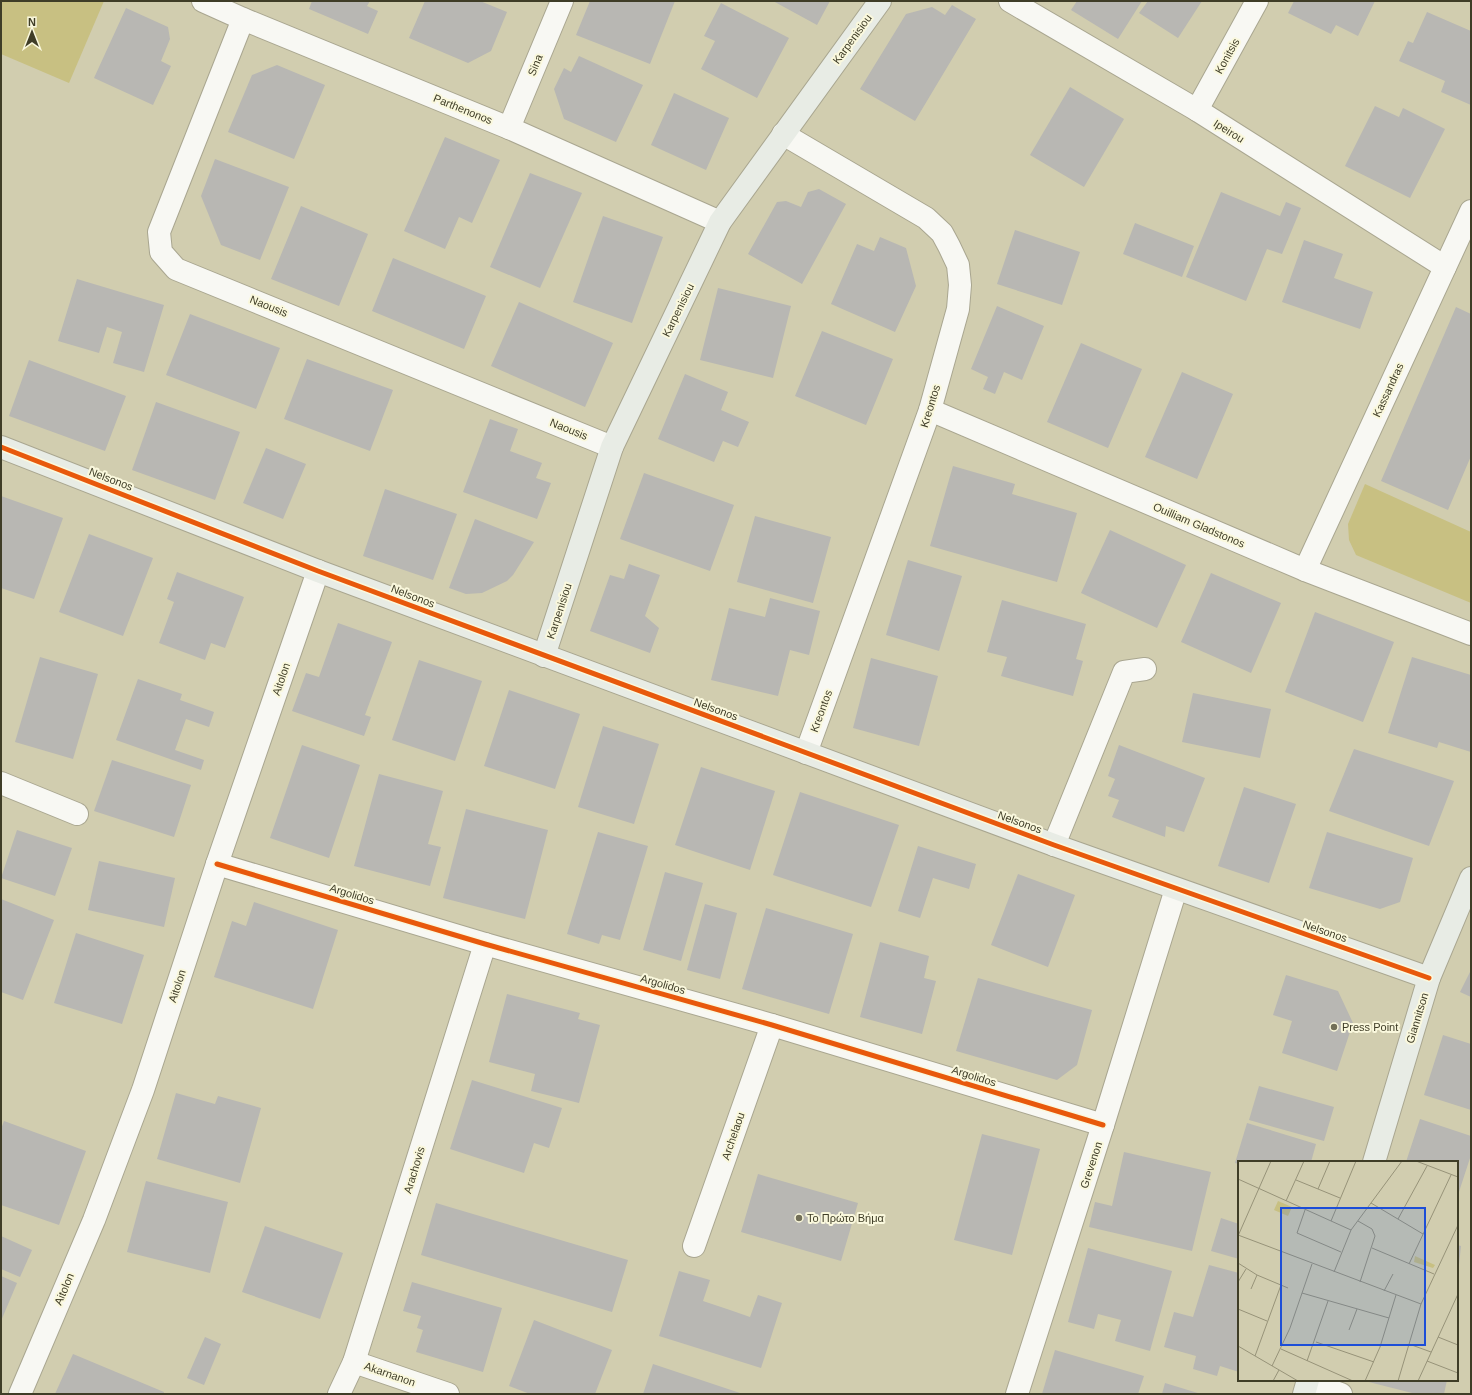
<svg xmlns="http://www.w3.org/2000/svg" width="1472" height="1395" font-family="Helvetica,sans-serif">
  <rect width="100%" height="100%" fill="#d1cdaf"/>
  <!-- green -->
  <g fill="#c8c082">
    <path d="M1,1H104L69,83L1,54Z"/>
    <path d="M1365,484L1471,532V603L1356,555L1349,540L1348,524Z"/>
  </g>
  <!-- building -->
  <g fill="#b8b7b3">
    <path d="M312,1H370L367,6L378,11L368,34L309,9Z"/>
    <path d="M425,1H480L507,12L491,51L468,63L409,38Z"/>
    <path d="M590,1H675L650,64L576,35Z"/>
    <path d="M773,1H830L817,25Z"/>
    <path d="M1077,1H1142L1118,39L1071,10Z"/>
    <path d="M1148,1H1202L1178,38L1139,13Z"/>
    <path d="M1294,1H1375L1358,36L1336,25L1331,34L1288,13Z"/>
    <path d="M721,3L789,38L757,98L701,69L715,41L704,36Z"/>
    <path d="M952,5L976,19L915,121L860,89L906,14L932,7L945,15Z"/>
    <path d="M126,8L168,27L170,39L161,61L171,66L153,105L94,78Z"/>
    <path d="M1427,12L1471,31V105L1441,92L1445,81L1399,61L1408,41L1413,43Z"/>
    <path d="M579,56L643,85L616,142L564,119L554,89L564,68L571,72Z"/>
    <path d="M277,65L325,85L294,159L228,132L252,75Z"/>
    <path d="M1070,87L1124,119L1084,187L1030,155Z"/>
    <path d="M674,93L729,118L706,170L651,145Z"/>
    <path d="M1375,106L1399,117L1403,108L1445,129L1410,198L1345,166Z"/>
    <path d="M445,137L500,160L472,223L459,217L445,249L404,231Z"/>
    <path d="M215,159L289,187L260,260L221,245L201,196Z"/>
    <path d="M530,173L582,193L540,288L490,267Z"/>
    <path d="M819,189L846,204L802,284L748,254L777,202L786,201L801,207L808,192Z"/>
    <path d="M1221,192L1280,216L1286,202L1301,208L1282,254L1267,249L1246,301L1186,277Z"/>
    <path d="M301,206L368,234L339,306L271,279Z"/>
    <path d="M603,216L663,237L632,323L573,302Z"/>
    <path d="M1135,223L1194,246L1182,277L1123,254Z"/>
    <path d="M1015,230L1080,252L1062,305L997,284Z"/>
    <path d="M880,237L906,248L916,286L895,332L831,304L857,244L874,251Z"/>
    <path d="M1304,240L1343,254L1334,278L1373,292L1360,329L1282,302Z"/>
    <path d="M393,258L486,296L464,349L372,311Z"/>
    <path d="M77,279L164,305L144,372L113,363L122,332L107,327L99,353L58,341Z"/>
    <path d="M718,288L791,306L773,378L700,360Z"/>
    <path d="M519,302L613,343L585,407L491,366Z"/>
    <path d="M997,306L1044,326L1022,380L1004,372L995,394L983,389L988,377L971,369Z"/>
    <path d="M1456,307L1471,314V456L1448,510L1381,481Z"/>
    <path d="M190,314L280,348L256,409L166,375Z"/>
    <path d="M822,331L893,359L866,425L795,396Z"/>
    <path d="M1081,343L1142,369L1108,448L1047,422Z"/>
    <path d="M307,359L393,390L370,451L284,419Z"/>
    <path d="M29,360L126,396L105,451L9,416Z"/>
    <path d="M1182,372L1233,394L1197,479L1145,457Z"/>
    <path d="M685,374L728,392L721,410L749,422L738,447L723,441L714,462L658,439Z"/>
    <path d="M156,402L240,432L215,500L132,470Z"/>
    <path d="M490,419L518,429L510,451L542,463L536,478L551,483L537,519L463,492Z"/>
    <path d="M266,448L306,464L283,519L243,503Z"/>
    <path d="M953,466L1015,484L1012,494L1077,513L1057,582L930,546Z"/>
    <path d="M644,473L734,505L710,571L620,539Z"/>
    <path d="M385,489L457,514L433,580L363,556Z"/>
    <path d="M1,496L63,518L34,599L1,588Z"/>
    <path d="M755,516L831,537L813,603L737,582Z"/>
    <path d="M475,519L534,542L513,575L507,581L482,593L466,594L449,588Z"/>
    <path d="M1110,530L1186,565L1157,628L1081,593Z"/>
    <path d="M89,534L153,558L123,636L59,612Z"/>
    <path d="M908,560L962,576L939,651L886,635Z"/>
    <path d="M629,564L660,575L645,616L659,628L650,653L590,631L610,575L624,579Z"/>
    <path d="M177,572L244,597L225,648L211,643L205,660L159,643L174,602L167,599Z"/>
    <path d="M1211,573L1281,603L1251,673L1181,642Z"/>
    <path d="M770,598L820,611L809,655L790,650L778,696L711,680L729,608L765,617Z"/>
    <path d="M1002,600L1086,624L1076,659L1083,661L1073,696L1001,676L1007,657L987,652Z"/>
    <path d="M1315,612L1394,642L1363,722L1285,692Z"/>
    <path d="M338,623L392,642L365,715L371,717L364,736L292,711L306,673L319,677Z"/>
    <path d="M40,657L98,674L73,759L15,742Z"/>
    <path d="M1412,657L1471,675V752L1439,742L1437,748L1388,733Z"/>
    <path d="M871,658L938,676L919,746L853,728Z"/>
    <path d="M419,660L482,681L455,761L392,740Z"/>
    <path d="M138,679L182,694L180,700L214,712L209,727L186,719L175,750L204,760L201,770L116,740Z"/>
    <path d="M509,690L580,714L555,789L484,766Z"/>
    <path d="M1193,693L1271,709L1260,758L1182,742Z"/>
    <path d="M603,726L659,744L634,824L578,807Z"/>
    <path d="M302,745L360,765L329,858L270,838Z"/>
    <path d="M1119,745L1205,778L1184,832L1166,826L1165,837L1112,817L1119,800L1108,796L1115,779L1108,776Z"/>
    <path d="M1354,749L1454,781L1429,846L1329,811Z"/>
    <path d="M112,760L191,785L174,837L94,811Z"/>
    <path d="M701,767L775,791L750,870L675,845Z"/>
    <path d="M379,774L443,791L428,844L441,847L430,886L354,866Z"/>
    <path d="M1244,787L1296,804L1269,883L1218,866Z"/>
    <path d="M800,792L899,825L871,907L773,875Z"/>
    <path d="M466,809L548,830L525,919L443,898Z"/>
    <path d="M17,830L72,848L55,896L1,878Z"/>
    <path d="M598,832L648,846L620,940L602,935L599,944L567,934Z"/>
    <path d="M1327,832L1413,858L1400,902L1380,909L1309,888Z"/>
    <path d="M918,846L976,864L969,889L933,878L920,918L898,911Z"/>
    <path d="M99,861L175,878L164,927L88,910Z"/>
    <path d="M665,872L703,883L681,961L643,950Z"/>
    <path d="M1018,874L1075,895L1048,967L991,945Z"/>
    <path d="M1,899L54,920L23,1000L1,992Z"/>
    <path d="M254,902L338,930L313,1009L214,977L232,921L246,926Z"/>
    <path d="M705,904L737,913L720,979L687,970Z"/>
    <path d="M766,908L853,934L829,1014L742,989Z"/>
    <path d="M76,933L144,955L122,1024L54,1003Z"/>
    <path d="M880,942L929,956L924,978L936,981L922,1034L860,1017Z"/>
    <path d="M1471,970V997L1460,992Z"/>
    <path d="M1286,975L1338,991L1353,1023L1337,1071L1282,1053L1292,1021L1273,1015Z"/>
    <path d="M978,978L1092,1010L1077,1065L1057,1080L956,1051Z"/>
    <path d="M507,994L580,1013L578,1019L600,1025L579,1103L531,1091L535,1074L489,1062Z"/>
    <path d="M1443,1035L1471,1044V1110L1424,1095Z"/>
    <path d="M472,1080L562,1108L549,1148L534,1143L524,1173L450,1149Z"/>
    <path d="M1259,1086L1334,1107L1324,1141L1249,1120Z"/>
    <path d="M176,1093L215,1104L218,1096L261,1108L240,1183L157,1159Z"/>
    <path d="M1420,1119L1471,1136V1155L1457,1198V1162H1406Z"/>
    <path d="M4,1121L86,1151L59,1225L1,1205V1129Z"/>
    <path d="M1247,1123L1316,1144L1311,1162H1239V1164L1235,1163Z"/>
    <path d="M982,1134L1040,1149L1012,1255L954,1240Z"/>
    <path d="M1124,1152L1211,1172L1192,1251L1089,1227L1095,1202L1112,1206Z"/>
    <path d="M758,1174L858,1203L841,1261L741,1232Z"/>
    <path d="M146,1181L228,1202L210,1273L127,1252Z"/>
    <path d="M436,1203L628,1260L612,1312L421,1255Z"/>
    <path d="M1221,1218L1239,1224V1259L1211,1251Z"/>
    <path d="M265,1226L343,1253L320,1319L242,1292Z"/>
    <path d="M1,1236L32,1250L20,1277L1,1269Z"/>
    <path d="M1457,1245L1461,1246L1458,1274H1457Z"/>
    <path d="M1088,1248L1172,1271L1150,1351L1115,1341L1121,1320L1098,1314L1094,1329L1068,1322Z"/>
    <path d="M1209,1265L1239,1273V1372L1220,1366L1217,1376L1193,1369L1196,1356L1164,1347L1174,1312L1193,1317Z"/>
    <path d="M679,1271L710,1280L703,1301L730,1310L750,1317L758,1295L782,1303L761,1368L659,1336Z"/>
    <path d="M1,1276L17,1283L1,1321Z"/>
    <path d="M412,1282L502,1308L483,1372L416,1352L423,1330L417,1328L421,1316L403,1311Z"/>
    <path d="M534,1320L612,1350L595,1394H530L509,1386Z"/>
    <path d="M205,1337L221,1344L204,1385L187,1378Z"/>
    <path d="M1055,1350L1144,1376L1138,1394H1042Z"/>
    <path d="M73,1354L164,1392V1394H55Z"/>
    <path d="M653,1364L743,1394H643Z"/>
    <path d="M1361,1380H1447L1444,1394H1416Z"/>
    <path d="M1165,1383L1201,1394H1162Z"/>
  </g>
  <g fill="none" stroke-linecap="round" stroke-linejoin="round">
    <!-- street casing -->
    <g stroke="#a9a690" stroke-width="24">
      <g id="street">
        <path d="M203,1L243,19L509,128L720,222"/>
        <path d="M1010,1L1197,110L1445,267"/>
        <path d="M243,19L159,232L161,252L176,269L612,447"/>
        <path d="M1197,110L1257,1"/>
        <path d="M509,128L562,1"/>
        <path d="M783,134L926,218L942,233L949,246L958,265L960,285L958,309L930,410L806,753"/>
        <path d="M930,410L1305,570L1471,634"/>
        <path d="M1305,570L1471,211"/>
        <path d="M1,783L77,814"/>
        <path d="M1054,845L1124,672L1145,669"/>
        <path d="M217,864L485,944L772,1025L1103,1125"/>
        <path d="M694,1246L772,1025"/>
        <path d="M354,1362L448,1394"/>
        <path d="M1307,1382L1341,1394"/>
        <path d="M20,1394L94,1220L143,1090L217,864L318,571"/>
        <path d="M339,1394L354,1362L485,944"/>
        <path d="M1017,1394L1103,1125L1176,889"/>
      </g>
    </g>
    <!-- secondary casing -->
    <g stroke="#a9a690" stroke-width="24">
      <g id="secondary">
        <path d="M1,447L318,571L1054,845L1429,978"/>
        <path d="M544,656L612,447L720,222L880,1"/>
        <path d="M1374,1162L1429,978L1471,878"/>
        <path d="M1304,1394L1308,1380"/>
      </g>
    </g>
    <!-- street -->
    <use href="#street" stroke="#f8f8f3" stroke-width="22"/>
    <!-- secondary -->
    <use href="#secondary" stroke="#e8ece5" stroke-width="22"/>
    <!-- cycleway casing -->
    <g stroke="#faf8dd" stroke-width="8">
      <g id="cycleway">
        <path d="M1,447L318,571L1054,845L1429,978"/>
        <path d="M217,864L485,944L772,1025L1103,1125"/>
      </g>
    </g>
    <!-- cycleway -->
    <use href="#cycleway" stroke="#e8590c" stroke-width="5"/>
  </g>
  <!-- markers -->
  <g fill="#726f57" stroke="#faf8dd" stroke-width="1.5">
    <circle cx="1334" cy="1027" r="4"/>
    <circle cx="799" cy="1218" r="4"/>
  </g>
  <g text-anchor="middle" stroke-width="4" stroke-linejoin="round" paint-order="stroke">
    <!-- street labels -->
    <g font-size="11" fill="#3f3d27" stroke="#faf8dd">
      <text transform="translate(852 39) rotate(-54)" y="4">Karpenisiou</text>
      <text transform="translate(1227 56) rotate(-61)" y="4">Konitsis</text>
      <text transform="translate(535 65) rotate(-67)" y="4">Sina</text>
      <text transform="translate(463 109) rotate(22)" y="4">Parthenonos</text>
      <text transform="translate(1229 131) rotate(32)" y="4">Ipeirou</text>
      <text transform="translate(269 306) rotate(22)" y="4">Naousis</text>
      <text transform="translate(678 310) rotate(-64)" y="4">Karpenisiou</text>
      <text transform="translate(1388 390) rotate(-65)" y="4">Kassandras</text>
      <text transform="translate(930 406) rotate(-73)" y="4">Kreontos</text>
      <text transform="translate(569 429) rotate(22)" y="4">Naousis</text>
      <text transform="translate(111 479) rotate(21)" y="4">Nelsonos</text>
      <text transform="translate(1199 525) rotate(23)" y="4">Ouilliam Gladstonos</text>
      <text transform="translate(413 596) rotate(21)" y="4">Nelsonos</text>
      <text transform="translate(559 611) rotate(-72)" y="4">Karpenisiou</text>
      <text transform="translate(281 679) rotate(-71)" y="4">Aitolon</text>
      <text transform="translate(716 709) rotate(20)" y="4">Nelsonos</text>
      <text transform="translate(821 711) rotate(-70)" y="4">Kreontos</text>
      <text transform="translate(1020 822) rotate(20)" y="4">Nelsonos</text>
      <text transform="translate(352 894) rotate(17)" y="4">Argolidos</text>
      <text transform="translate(1325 931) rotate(19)" y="4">Nelsonos</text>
      <text transform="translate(663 984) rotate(16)" y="4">Argolidos</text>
      <text transform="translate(177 986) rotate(-72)" y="4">Aitolon</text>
      <text transform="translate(1417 1018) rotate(-73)" y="4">Giannitson</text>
      <text transform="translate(974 1076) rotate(17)" y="4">Argolidos</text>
      <text transform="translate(733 1136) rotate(-71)" y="4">Archelaou</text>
      <text transform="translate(1091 1165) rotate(-72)" y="4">Grevenon</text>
      <text transform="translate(414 1170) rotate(-73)" y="4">Arachovis</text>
      <text transform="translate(64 1289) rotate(-67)" y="4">Aitolon</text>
      <text transform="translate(390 1374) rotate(19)" y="4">Akarnanon</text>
    </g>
    <!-- poi labels -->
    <g font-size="11" fill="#3f3d27" stroke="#faf8dd" text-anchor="start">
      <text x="1342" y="1031">Press Point</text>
      <text x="807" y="1222">Το Πρώτο Βήμα</text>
    </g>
  </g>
  <!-- overview -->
  <g transform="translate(1238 1161)">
    <rect width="220" height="220" fill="#d1cdaf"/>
    <path d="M40,40L54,46L50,55L36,49ZM177,95L197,104L195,107L176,101Z" fill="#c8c082"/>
    <path fill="none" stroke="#979379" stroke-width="1" d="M178,0L220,16M0,18L113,69M58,19L102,37M80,28L92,0M48,40L66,0M133,42L185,73M67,49L59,72L103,91M160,58L189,5M93,60L118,0M120,60L134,68L137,75L122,121M0,74L183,143M0,75L33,0M134,87L196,113M0,102L19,114L50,127M171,103L213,14M96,111L113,69L164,0M0,121L8,108M13,128L19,114M146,130L155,113M64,132L151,157M0,148L29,160M111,169L119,148M200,176L220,184M78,181L136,201M171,183L193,191M0,185L60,220M43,188L115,220M17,195L43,124M69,200L90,140M189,200L220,212M34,205L52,167L74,103M35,220L41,209M127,220L142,186L158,134M160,220L183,143L220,64M180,220L220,133"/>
    <path fill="#1d4ed8" fill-opacity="0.15" stroke="#1d4ed8" stroke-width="2" d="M43,47H187V184H43Z"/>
    <rect width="220" height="220" fill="none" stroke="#3f3d27" stroke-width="2"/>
  </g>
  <!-- border -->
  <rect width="1472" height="1395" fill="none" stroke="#3f3d27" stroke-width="4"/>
  <!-- north arrow -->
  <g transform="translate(32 32)" stroke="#faf8dd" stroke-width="3" paint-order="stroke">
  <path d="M0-3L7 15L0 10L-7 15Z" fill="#3f3d27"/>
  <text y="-6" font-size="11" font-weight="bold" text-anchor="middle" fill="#3f3d27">N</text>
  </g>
</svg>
